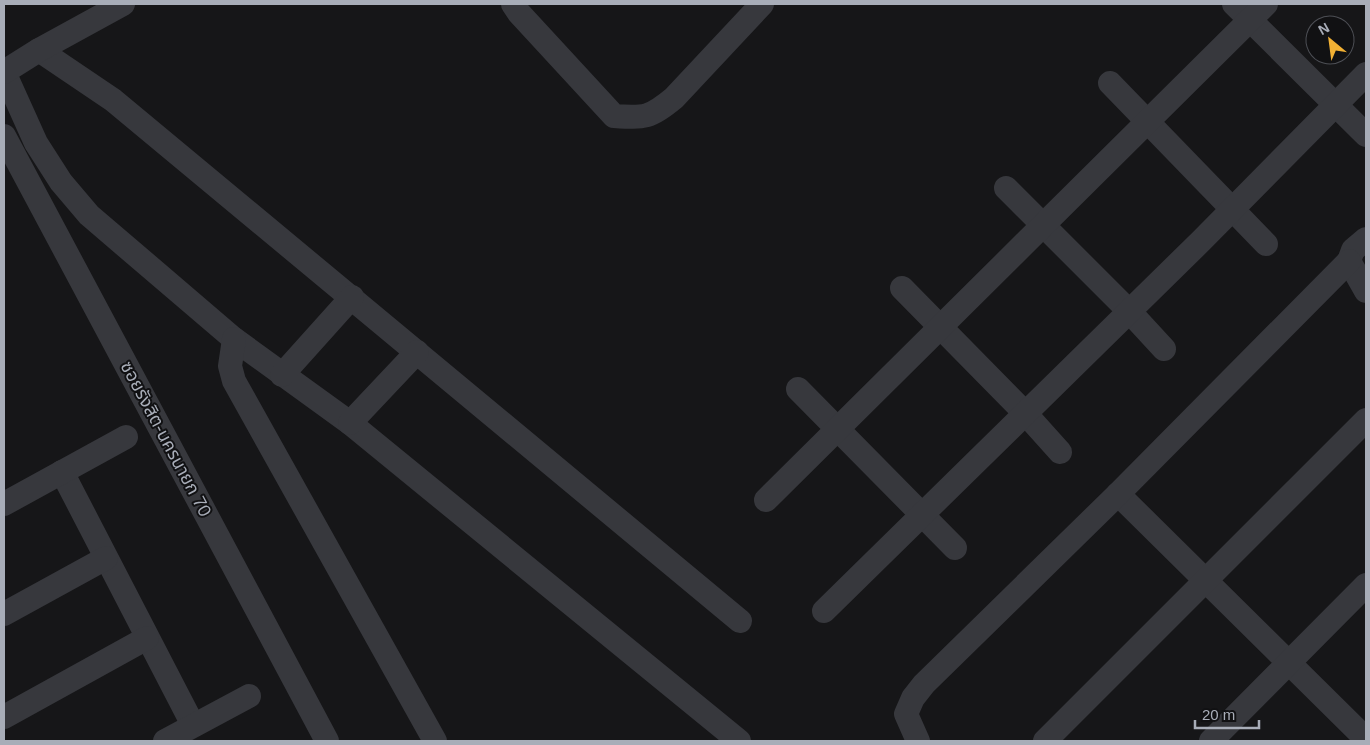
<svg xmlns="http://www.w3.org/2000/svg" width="1370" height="745" font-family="Arial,'Noto Sans Thai',sans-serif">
  <rect width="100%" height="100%" fill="#161618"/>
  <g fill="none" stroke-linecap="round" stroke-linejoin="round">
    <!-- minor -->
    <g stroke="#37383d" stroke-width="24">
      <path d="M513,4L519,13L614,116C645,118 650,118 674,98L762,4"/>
      <path d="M1234,4L1366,135"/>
      <path d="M39,50L113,100L740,621"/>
      <path d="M4,72L36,143L61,182L89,215L234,339L350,423L739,741"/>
      <path d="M4,72L39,50L123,4"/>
      <path d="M1110,83L1266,244"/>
      <path d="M4,136C113,337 218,540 327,741"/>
      <path d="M1006,188L1129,311L1164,349"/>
      <path d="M1366,239L1353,250L1349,261L1366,291"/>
      <path d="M902,288L1025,413L1060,452"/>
      <path d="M234,339L230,366L234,381L435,741"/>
      <path d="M282,375L352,297"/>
      <path d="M798,389L955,548"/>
      <path d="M350,423L417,352"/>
      <path d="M62,472L193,725"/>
      <path d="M1118,494L1366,739"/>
      <path d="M766,500L1266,4"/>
      <path d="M4,504L126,437"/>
      <path d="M824,611L1201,241L1366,74"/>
      <path d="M4,614L106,558"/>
      <path d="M4,717L147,638"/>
      <path d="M165,741L249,696"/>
      <path d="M918,741L906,714L913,698L924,684L1118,494L1349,261"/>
      <path d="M1045,741L1366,420"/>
      <path d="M1211,741L1366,585"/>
    </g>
  </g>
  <g text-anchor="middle" stroke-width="4" stroke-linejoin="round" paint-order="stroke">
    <!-- street labels -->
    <g font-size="18" fill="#a8adb8" stroke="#111113">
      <text transform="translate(166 439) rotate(62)" y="6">ซอยรังสิต-นครนายก 70</text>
    </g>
  </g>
  <!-- border -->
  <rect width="1370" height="745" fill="none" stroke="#a8adb8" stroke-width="10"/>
  <!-- north arrow -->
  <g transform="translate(1330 40) rotate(331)"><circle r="24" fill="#111113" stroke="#4d4f55"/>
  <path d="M0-4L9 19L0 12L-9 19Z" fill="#f2b134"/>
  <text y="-8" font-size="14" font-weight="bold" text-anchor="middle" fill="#a8adb8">N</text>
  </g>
  <!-- scale -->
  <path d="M1195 720v8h64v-8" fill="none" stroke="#a8adb8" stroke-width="2.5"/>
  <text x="1202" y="720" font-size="15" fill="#a8adb8" stroke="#111113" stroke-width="4" paint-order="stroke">20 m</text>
</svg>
